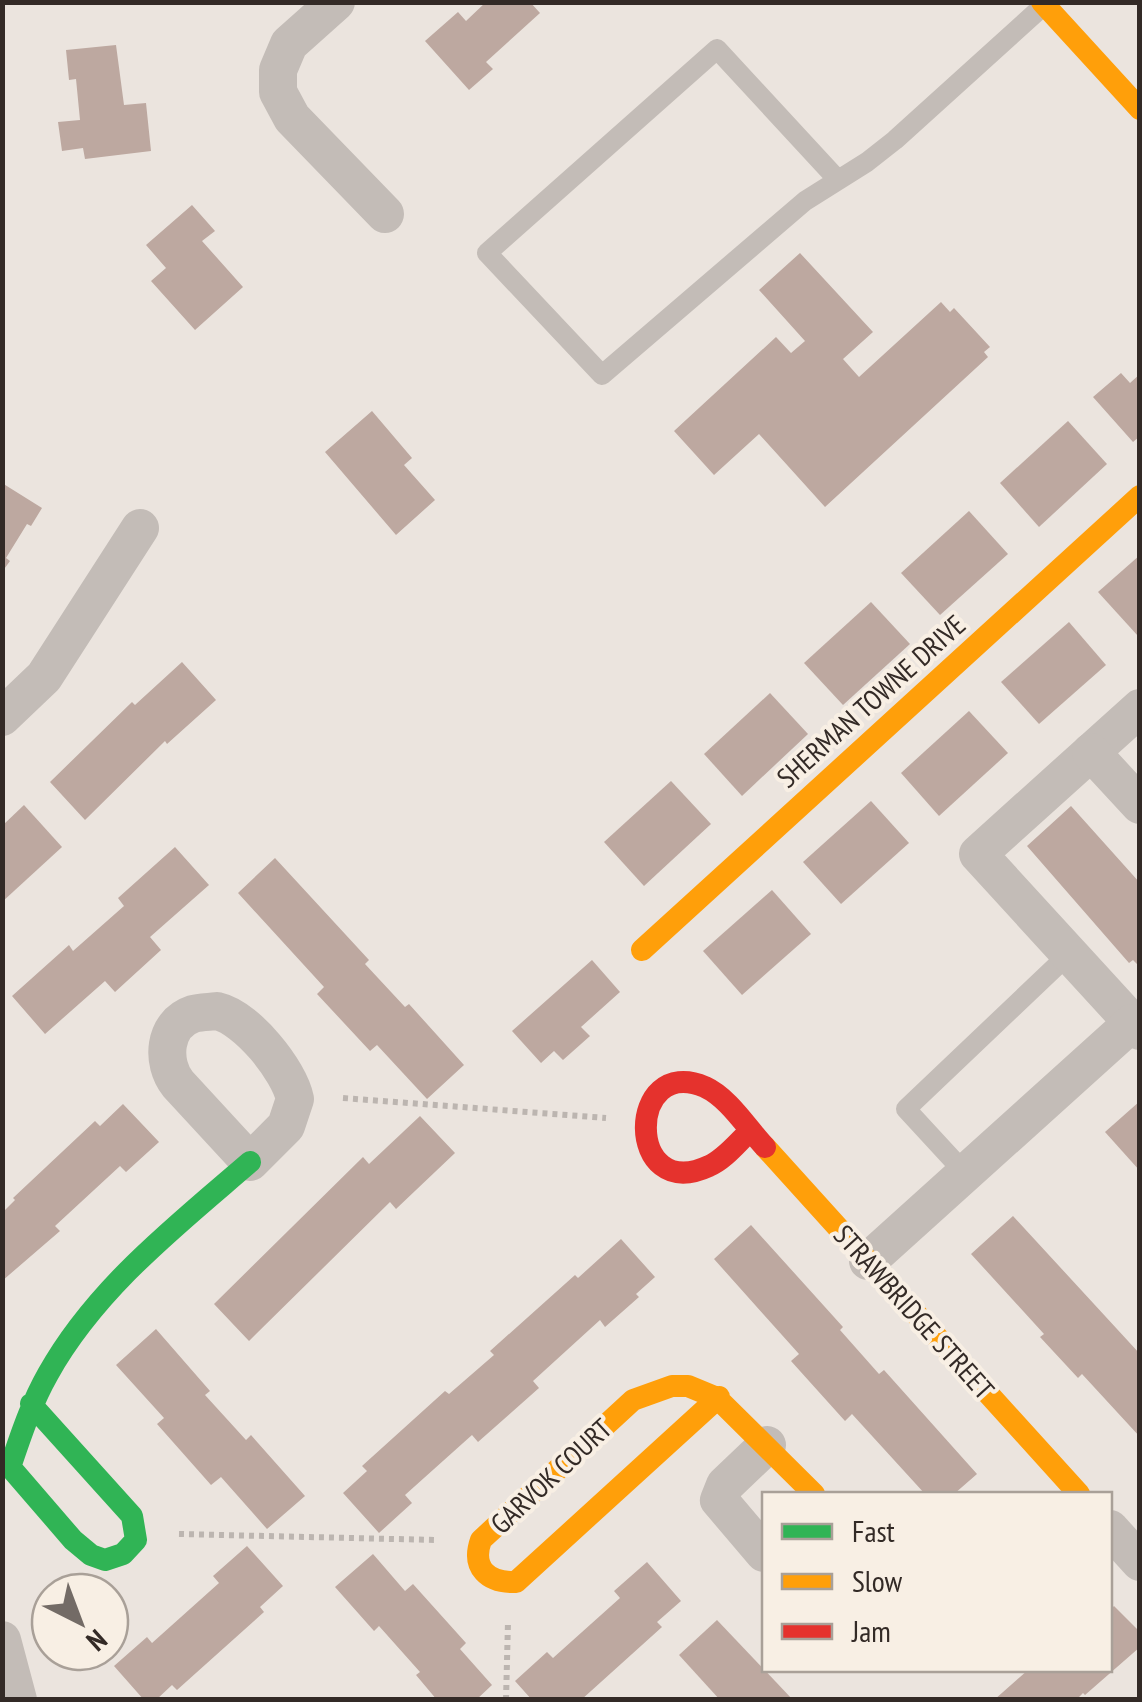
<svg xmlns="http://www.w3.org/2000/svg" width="1142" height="1702" font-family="'PT Sans Narrow',sans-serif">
  <rect width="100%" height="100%" fill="#ebe4de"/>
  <!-- building -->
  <g fill="#bda8a0">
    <path d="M486,2H530L540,13L486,62L493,69L469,90L425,41L458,12L466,21Z"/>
    <path d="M116,45L124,105L146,103L151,151L85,159L83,148L62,151L58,122L80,120L76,79L69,80L66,50Z"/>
    <path d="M192,205L215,231L202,241L243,287L195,330L151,281L166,268L146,245Z"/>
    <path d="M800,253L873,332L843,359L859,377L941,302L950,312L954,308L990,347L984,352L988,357L825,507L759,434L714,475L674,431L776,337L791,353L805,341L759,290Z"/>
    <path d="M1121,373L1130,383L1140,374V436L1133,442L1093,397Z"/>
    <path d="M372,411L412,458L404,465L435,500L396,535L325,452Z"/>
    <path d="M1068,421L1107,464L1039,527L1000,483Z"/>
    <path d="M2,483L42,508L31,526L27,524L6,558L10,561L2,572Z"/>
    <path d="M969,511L1008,554L940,615L901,573Z"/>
    <path d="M1140,555V634L1138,636L1098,592Z"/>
    <path d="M871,602L910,644L843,705L804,663Z"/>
    <path d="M1069,622L1106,665L1039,724L1001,682Z"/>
    <path d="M182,662L216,700L167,744L165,741L85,820L50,782L132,702L135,705Z"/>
    <path d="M770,693L808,734L742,796L704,754Z"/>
    <path d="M969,711L1008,753L939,816L901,773Z"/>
    <path d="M671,781L711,824L644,886L604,842Z"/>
    <path d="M871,801L909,843L841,904L803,862Z"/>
    <path d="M24,805L62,847L2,902V826Z"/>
    <path d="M1071,806L1140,883V967L1133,960L1129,963L1027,846Z"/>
    <path d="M175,847L209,885L150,937L161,950L115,992L105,981L45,1034L12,996L69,945L73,951L124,906L118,898Z"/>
    <path d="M275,858L369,960L365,964L405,1007L409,1004L464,1065L427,1099L377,1045L370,1051L317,994L324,987L238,893Z"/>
    <path d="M772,890L811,934L742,995L703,951Z"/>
    <path d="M592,960L620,992L581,1027L590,1036L563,1060L554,1051L541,1063L512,1031Z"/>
    <path d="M1140,1101V1171L1105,1132Z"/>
    <path d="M123,1104L159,1142L126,1172L120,1166L55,1226L60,1231L2,1281V1213L15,1200L13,1198L95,1121L100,1126Z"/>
    <path d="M420,1116L455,1153L396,1209L390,1202L249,1341L214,1304L363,1157L369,1164Z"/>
    <path d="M1013,1216L1140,1354V1437L1082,1374L1078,1378L1040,1337L1044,1334L971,1254Z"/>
    <path d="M751,1225L843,1327L840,1330L879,1374L884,1370L977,1474L954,1494H925L852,1414L845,1421L791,1361L799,1354L714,1259Z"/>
    <path d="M621,1239L655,1277L636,1294L639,1297L605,1327L600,1320L533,1381L539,1388L478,1442L472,1435L405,1495L412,1503L379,1533L343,1493L367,1471L362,1466L445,1391L449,1394L494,1355L490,1351L575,1275L578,1278Z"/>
    <path d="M156,1329L210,1391L205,1395L246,1440L251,1435L305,1496L267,1529L221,1477L211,1485L157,1424L164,1418L116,1365Z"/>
    <path d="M247,1546L283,1586L260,1607L264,1612L177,1690L172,1685L156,1700H144L114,1666L147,1637L152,1643L219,1583L213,1576Z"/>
    <path d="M373,1554L405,1591L413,1584L466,1643L460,1649L492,1685L476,1700H437L416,1675L420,1672L379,1626L374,1631L335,1587Z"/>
    <path d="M647,1562L681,1601L657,1622L662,1627L581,1700H532L515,1681L547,1652L553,1658L620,1598L614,1591Z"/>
    <path d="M1114,1606L1140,1632V1647L1085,1695L1083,1693L1076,1700H994L1028,1670H1110V1610Z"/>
    <path d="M717,1620L793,1700H720L679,1655Z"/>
  </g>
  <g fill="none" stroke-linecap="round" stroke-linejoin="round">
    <!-- path -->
    <g stroke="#bcb5b0" stroke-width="6" stroke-dasharray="5 5" stroke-linecap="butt">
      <path d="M343,1098L606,1118"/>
      <path d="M179,1534L437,1540"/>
      <path d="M506,1700L508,1622"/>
    </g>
    <!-- lane -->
    <g stroke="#c3bcb7" stroke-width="20">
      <path d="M838,180L717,49L487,253L602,375L805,201L867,162L895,140L1043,6"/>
      <path d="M965,1173L906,1109L1069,954"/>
    </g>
    <!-- street -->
    <g stroke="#c3bcb7" stroke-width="38">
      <path d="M336,2L289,44L278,70V92L292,118L385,214"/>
      <path d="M1140,708L978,854L1140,1031"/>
      <path d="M2,717L44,677L140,528"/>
      <path d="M1091,752L1140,805"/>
      <path d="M217,1011C247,1018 289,1070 295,1099L286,1126L250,1162L178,1084C161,1063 163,1024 193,1014C200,1012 210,1012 217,1011Z"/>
      <path d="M868,1261L1132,1023"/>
      <path d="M1110,1529L1140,1562"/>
      <path d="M764,1553L719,1500L725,1485L767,1445"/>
      <path d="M2,1640L18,1700"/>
    </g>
    <!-- fast -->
    <path stroke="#30b455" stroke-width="22" d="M31,1404L132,1516L136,1540L123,1554L105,1560L91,1555L73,1540L10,1467C21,1435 31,1404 48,1374C96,1288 177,1225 250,1162"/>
    <!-- slow -->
    <g stroke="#ff9f0a" stroke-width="22">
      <path d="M1042,2L1140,109"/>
      <path d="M642,950L1140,496"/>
      <path d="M765,1147L1079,1494"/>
      <path d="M719,1397L516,1582C488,1583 471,1568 481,1540L633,1400L672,1386H688L717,1398L814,1494"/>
    </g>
    <!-- jam -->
    <path stroke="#e5322d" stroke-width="22" d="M750,1131C737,1143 725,1159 709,1166C625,1205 626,1053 705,1087C729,1098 747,1128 765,1147"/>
  </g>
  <g text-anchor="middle" stroke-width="8" stroke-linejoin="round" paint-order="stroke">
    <!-- street labels -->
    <g font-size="28" fill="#332a26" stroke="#f8efe4">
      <text transform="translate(871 701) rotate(-42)" y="10">SHERMAN TOWNE DRIVE</text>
      <text transform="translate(914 1312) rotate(48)" y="10">STRAWBRIDGE STREET</text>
      <text transform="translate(551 1476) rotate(-43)" y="10">GARVOK COURT</text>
    </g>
  </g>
  <!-- border -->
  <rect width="1142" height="1702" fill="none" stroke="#332a26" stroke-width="10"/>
  <!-- legend -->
  <rect x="762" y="1492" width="350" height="180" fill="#f8efe4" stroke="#a9a098" stroke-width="2.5"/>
  <rect x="782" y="1524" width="50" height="15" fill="#30b455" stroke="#a9a098" stroke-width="2.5"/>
  <text x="852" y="1542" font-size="30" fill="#332a26">Fast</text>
  <rect x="782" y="1574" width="50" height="15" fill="#ff9f0a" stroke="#a9a098" stroke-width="2.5"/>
  <text x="852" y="1592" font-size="30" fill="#332a26">Slow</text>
  <rect x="782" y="1624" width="50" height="15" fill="#e5322d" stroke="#a9a098" stroke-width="2.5"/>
  <text x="852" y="1642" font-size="30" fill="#332a26">Jam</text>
  <!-- north arrow -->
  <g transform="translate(80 1622) rotate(138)"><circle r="48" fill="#f8efe4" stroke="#a9a098" stroke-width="2.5"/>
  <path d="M0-8L18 38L0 25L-18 38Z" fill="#736b66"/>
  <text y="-15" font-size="28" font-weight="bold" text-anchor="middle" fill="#332a26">N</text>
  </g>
</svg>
